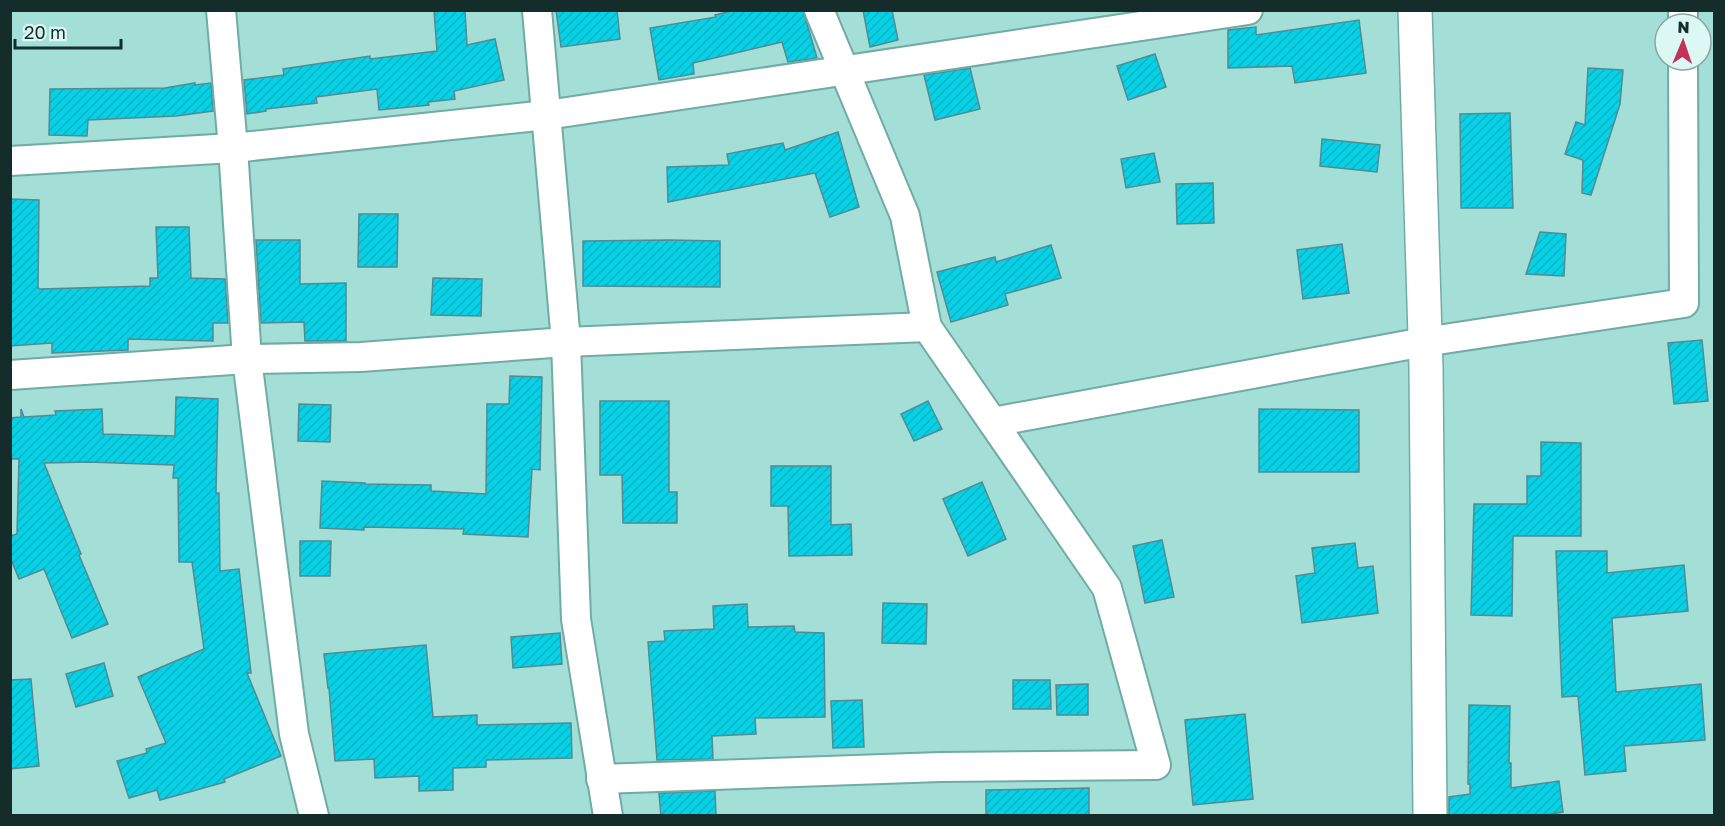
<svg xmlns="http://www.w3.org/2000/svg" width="1725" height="826" font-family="'Golos Text',sans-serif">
  <defs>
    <pattern id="building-hatch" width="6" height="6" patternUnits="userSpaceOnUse" patternTransform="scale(1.5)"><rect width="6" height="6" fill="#08d1e6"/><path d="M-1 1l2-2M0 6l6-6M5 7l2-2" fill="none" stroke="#08b4c5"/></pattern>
  </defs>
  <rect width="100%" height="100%" fill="#a3ded7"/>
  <!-- building -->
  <g fill="url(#building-hatch)" stroke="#528b93" stroke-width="1.5">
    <path d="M434,10H465L467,45L495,39L504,80L454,91L455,99L428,102L429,105L379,110L377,89L316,97L317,103L266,109V111L247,114L244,80L284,75L283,69L370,56V59L437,51Z"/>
    <path d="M556,10H617L620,39L561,47Z"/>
    <path d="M735,10H803L817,58L788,62L782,42L693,63L694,74L659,80L650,28L716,17L715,15Z"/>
    <path d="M863,10H892L898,40L870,47Z"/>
    <path d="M1359,20L1366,73L1295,83L1292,66L1228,68V30L1256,27V35Z"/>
    <path d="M1155,54L1166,87L1128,100L1117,66Z"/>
    <path d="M970,68L980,109L935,120L924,75Z"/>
    <path d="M1588,68L1623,70L1620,104L1591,195L1582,193L1583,160L1565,154L1576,122L1585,125Z"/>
    <path d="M195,83V85L211,83L213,111L176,116L88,120L87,136L49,135L50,89L165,88Z"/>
    <path d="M1510,113L1513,208H1461L1460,114Z"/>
    <path d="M838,132L859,207L830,217L815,173L668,202L667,167L729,165L727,154L783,143L785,150Z"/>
    <path d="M1322,139L1380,145L1377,172L1320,166Z"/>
    <path d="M1154,153L1160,182L1126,188L1121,159Z"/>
    <path d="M1213,183L1214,223L1177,224L1176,184Z"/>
    <path d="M10,199L39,200L38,288L40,289L150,286V278H158L156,227H189L191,278L225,279L228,323H213V341L128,339V350L52,353V343L10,346Z"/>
    <path d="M359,214H398L397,267H358Z"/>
    <path d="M1540,232L1566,234L1564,276L1526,274Z"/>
    <path d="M256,240H300V284L346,283V341H305L304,322L261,323Z"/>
    <path d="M669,240L720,241V287L583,286V241Z"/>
    <path d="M1342,244L1349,293L1303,299L1297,250Z"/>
    <path d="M1051,245L1061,278L1005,294L1008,305L951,322L937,272L995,257L996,262Z"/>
    <path d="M433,278L482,279L481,316L431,315Z"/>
    <path d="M1702,340L1708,401L1674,404L1668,343Z"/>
    <path d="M510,376L542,377L540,470L532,469L528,537L463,534L464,529L364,527V530L320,528L322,481L365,483V484L431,485V491L486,494L487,404H509Z"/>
    <path d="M176,397L218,399L216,493H219L220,571L239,569L251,673H247L281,756L224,779L225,782L193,791L160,800L157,790L129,798L117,761L147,753L146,749L166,743L138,677L204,649L192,562H179L178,478H173L174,465L88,462L44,463L81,554L79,555L108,624L72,638L44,569L19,579L10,557V536L17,534L19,459H10V418L21,417V409L24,417L56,415L55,411L102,409L103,434L175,436Z"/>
    <path d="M600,401H669V492H677V523H623L622,475H600Z"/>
    <path d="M928,401L942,429L914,441L901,414Z"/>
    <path d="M299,404L331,405L330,442L298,441Z"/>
    <path d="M1259,409L1359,410V472H1259Z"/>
    <path d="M1541,442L1581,443V536H1513L1512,616L1471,615L1474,504H1527V476H1541Z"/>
    <path d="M771,466H831V525L851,524L852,555L789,556L788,506H771Z"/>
    <path d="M982,482L1006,539L968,556L943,499Z"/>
    <path d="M1162,540L1174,597L1145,603L1133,546Z"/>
    <path d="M300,541H331L330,576H300Z"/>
    <path d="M1355,543L1358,568L1373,566L1378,613L1302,623L1296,576L1315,573L1312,548Z"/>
    <path d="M1556,551H1607V573L1684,565L1688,611L1612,618L1616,692L1701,684L1705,740L1624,746L1626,771L1585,775L1578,696L1562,697Z"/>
    <path d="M883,603L927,604L926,644L882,643Z"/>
    <path d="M747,604L748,627L794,626L795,632L824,633L825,717L755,718L756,734L712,736L713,759L657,760L648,642L665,641L664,631L714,629L713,606Z"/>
    <path d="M560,633L562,664L513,668L511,637Z"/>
    <path d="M426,645L433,717L477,715V725L571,723L572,758L486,760V767L453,768V790L419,791V776L375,778L374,759L335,761L329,688H328L324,654Z"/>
    <path d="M104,663L113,696L76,707L66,674Z"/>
    <path d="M31,679L39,766L10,769V680Z"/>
    <path d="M1013,680H1050L1051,709H1013Z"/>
    <path d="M1088,684V715H1057L1056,685Z"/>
    <path d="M862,700L864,747L833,748L831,701Z"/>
    <path d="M1469,705L1510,706L1509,763H1511V788L1559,781L1563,812L1538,816H1449V797L1470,794V784H1468Z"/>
    <path d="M1245,714L1253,799L1193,805L1185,720Z"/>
    <path d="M1089,788V816H986V790Z"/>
    <path d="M715,791L716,816H661L659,793Z"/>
  </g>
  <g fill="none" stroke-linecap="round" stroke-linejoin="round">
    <!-- minor casing -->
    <g stroke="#71aba5" stroke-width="32">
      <g id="minor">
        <path d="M221,10L233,148L247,359L294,734L314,816"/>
        <path d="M537,10L566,342L576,619L608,816"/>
        <path d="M1683,10V24"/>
        <path d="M10,161L233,148L547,115L1248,10"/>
        <path d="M10,375L247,359L361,357L566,342L927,327"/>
        <path d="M993,422L1424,342L1684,303L1683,60"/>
        <path d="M601,779L940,767L1156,765L1107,588L927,327L905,216L819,10"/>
      </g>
    </g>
    <!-- tertiary casing -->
    <g stroke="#71aba5" stroke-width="36">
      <path id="tertiary" d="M1415,10L1426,368L1430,816"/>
    </g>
    <!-- minor -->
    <use href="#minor" stroke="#fff" stroke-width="28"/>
    <!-- tertiary -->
    <use href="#tertiary" stroke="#fff" stroke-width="33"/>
  </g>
  <!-- border -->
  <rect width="1725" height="826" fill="none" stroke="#142c2a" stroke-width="24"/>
  <!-- north arrow -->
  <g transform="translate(1683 42) rotate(2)"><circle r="28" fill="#dbf8f5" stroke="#8ba6a4" stroke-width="1.5"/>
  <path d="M0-4.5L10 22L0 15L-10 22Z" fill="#c1325d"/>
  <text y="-9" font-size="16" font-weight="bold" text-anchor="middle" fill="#142c2a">N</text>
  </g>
  <!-- scale -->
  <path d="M15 39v9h106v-9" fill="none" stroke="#142c2a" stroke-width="3"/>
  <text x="24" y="39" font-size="18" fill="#142c2a" stroke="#dbf8f5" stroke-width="4.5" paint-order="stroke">20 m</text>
</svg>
